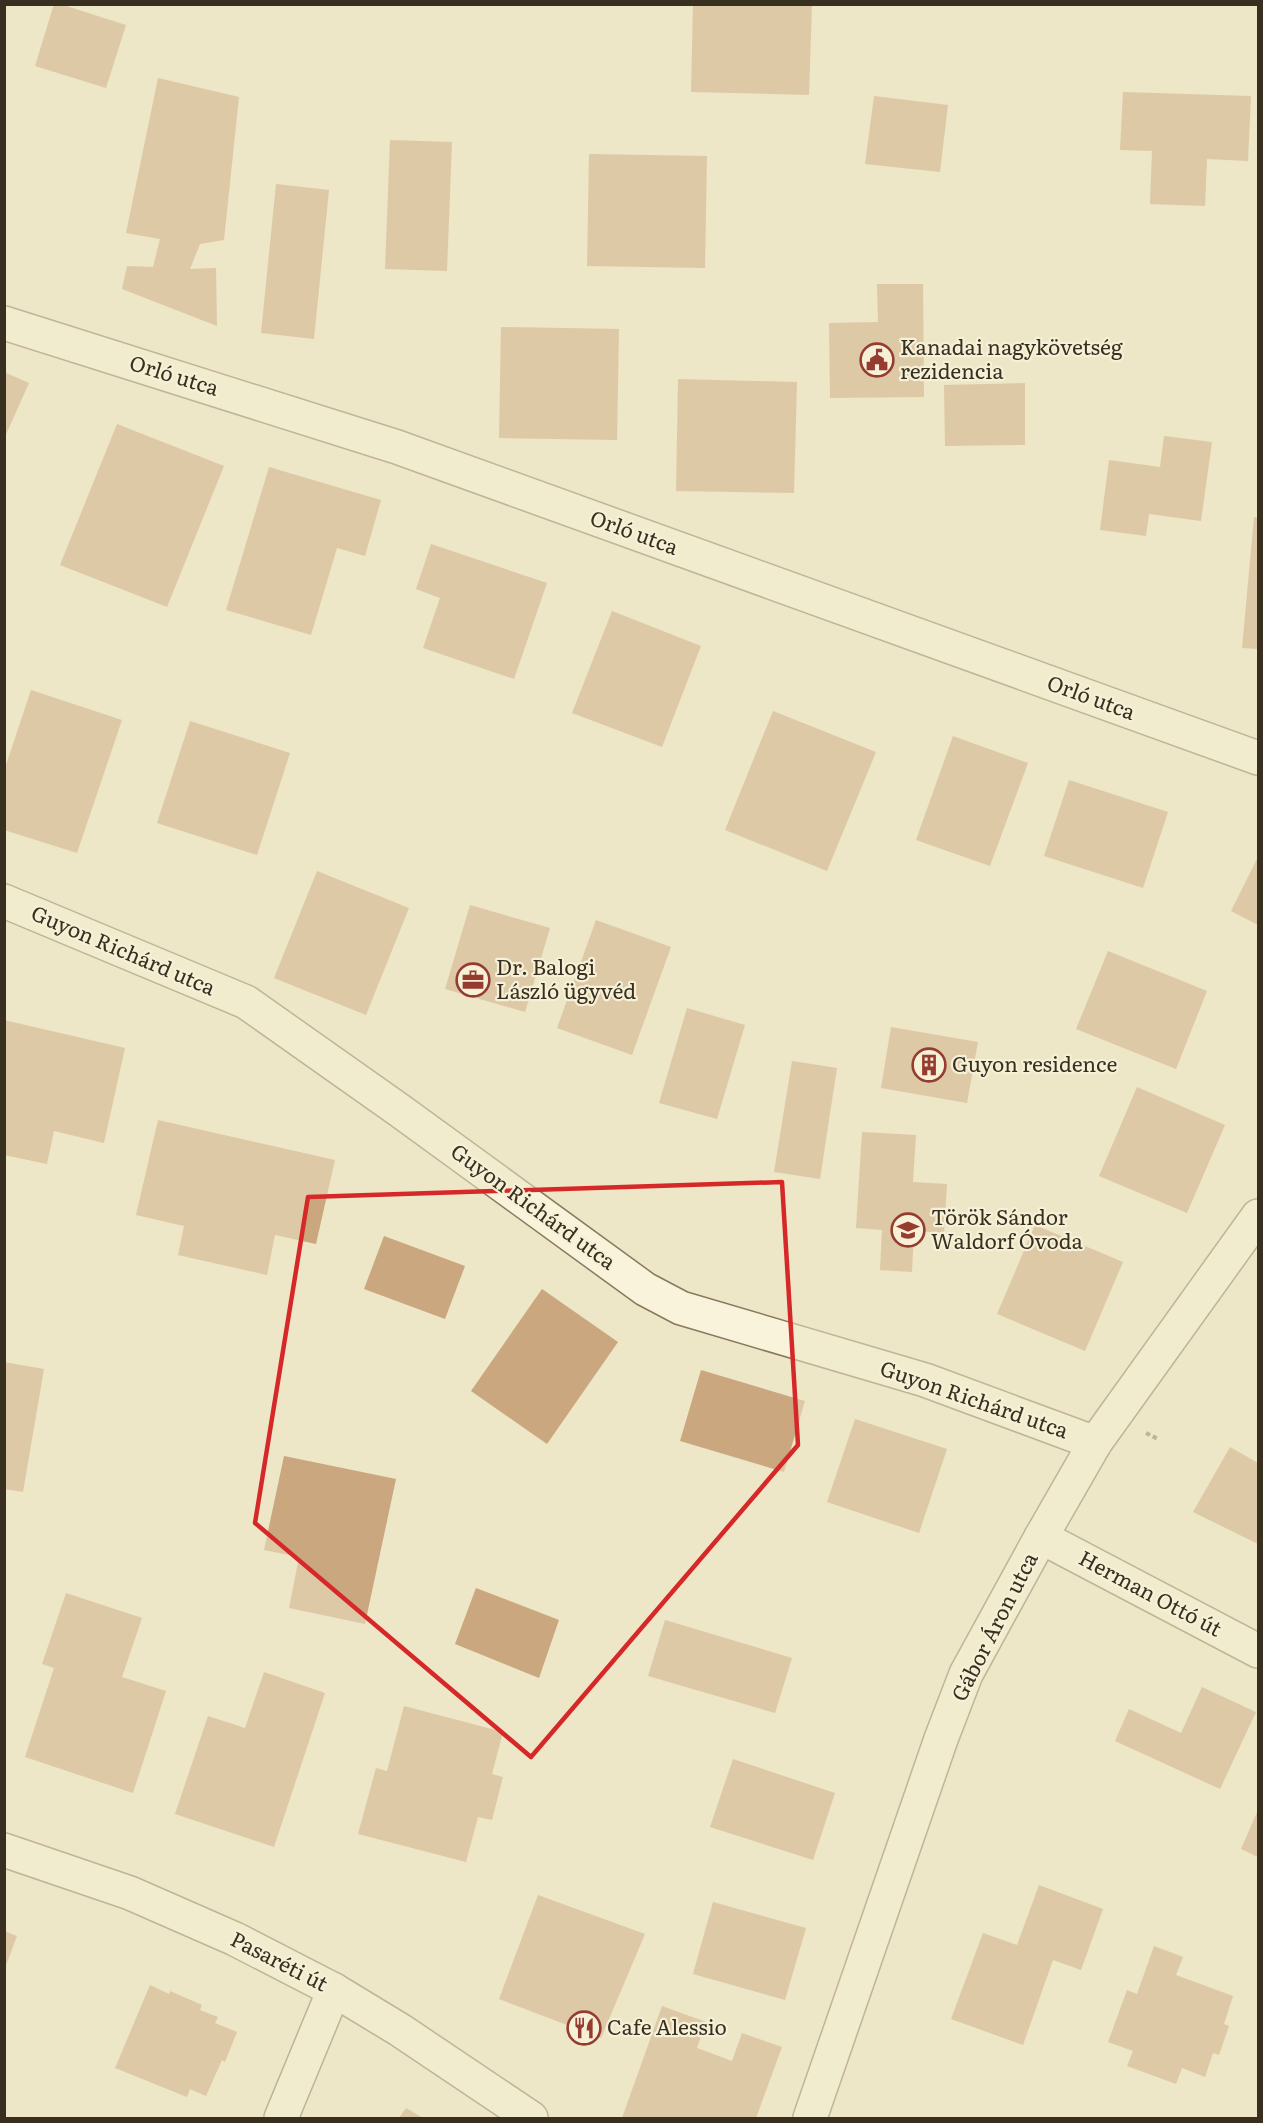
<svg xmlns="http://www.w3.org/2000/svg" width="1263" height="2123" font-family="Literata,serif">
  <rect width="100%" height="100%" fill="#ede6c7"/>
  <!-- building -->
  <g fill="#caa77e">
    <path d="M54,4H60L126,25L106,88L35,66Z"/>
    <path d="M693,4H812L809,95L691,92Z"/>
    <path d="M158,78L239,97L224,240L200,244L190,269L216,268L217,326L122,289L127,266L153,267L160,239L126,233Z"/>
    <path d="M1123,92L1251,96L1248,161L1207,159L1205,206L1150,204L1152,151L1120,150Z"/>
    <path d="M874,96L948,105L940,172L865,164Z"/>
    <path d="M390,140L452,142L447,271L385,269Z"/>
    <path d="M589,154L707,156L705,268L587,266Z"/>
    <path d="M276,184L329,190L314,339L261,333Z"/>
    <path d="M877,284H923L924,397L830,398L829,323L878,322Z"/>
    <path d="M501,327L619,329L617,440L499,438Z"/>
    <path d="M4,372L29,383L4,439Z"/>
    <path d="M678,379L797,382L794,493L676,491Z"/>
    <path d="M1025,383V445L945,446L944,385Z"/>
    <path d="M117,424L224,466L167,607L60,565Z"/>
    <path d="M1164,436L1212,442L1201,521L1149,514L1146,536L1100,530L1109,460L1160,467Z"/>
    <path d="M269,467L381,500L365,556L337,548L311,635L226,610Z"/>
    <path d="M1254,517L1258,518V649L1242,648Z"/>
    <path d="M431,544L547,583L514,679L423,648L440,598L416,589Z"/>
    <path d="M612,611L701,646L662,747L572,713Z"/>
    <path d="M31,690L122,720L77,853L4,830V771Z"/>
    <path d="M773,711L876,752L827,871L725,830Z"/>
    <path d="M190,721L290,753L257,855L157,823Z"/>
    <path d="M953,736L1028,763L990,866L916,840Z"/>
    <path d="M1069,780L1168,812L1143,888L1044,856Z"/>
    <path d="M1258,857V925L1231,911Z"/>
    <path d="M317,871L409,908L366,1015L274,978Z"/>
    <path d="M470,905L550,928L525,1012L445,989Z"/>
    <path d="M596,920L671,947L632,1055L557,1028Z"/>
    <path d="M1108,951L1207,991L1176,1069L1076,1029Z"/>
    <path d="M687,1008L745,1025L717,1119L659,1103Z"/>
    <path d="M4,1020L125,1048L104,1143L54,1131L47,1164L4,1155Z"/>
    <path d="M891,1027L978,1042L967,1103L881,1088Z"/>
    <path d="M792,1061L837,1068L820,1179L774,1172Z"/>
    <path d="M1137,1087L1225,1125L1187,1213L1099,1176Z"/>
    <path d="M158,1120L335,1160L316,1244L275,1235L267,1275L178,1255L184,1226L136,1215Z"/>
    <path d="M862,1132L916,1135L913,1182L947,1184L944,1233L914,1231L912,1272L880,1270L882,1230L856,1228Z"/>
    <path d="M1035,1225L1123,1262L1085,1351L997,1314Z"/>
    <path d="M384,1236L465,1266L445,1319L364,1289Z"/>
    <path d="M542,1289L618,1342L547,1444L471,1391Z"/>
    <path d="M4,1362L44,1369L23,1492L4,1489Z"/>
    <path d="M701,1370L805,1401L784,1472L680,1441Z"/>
    <path d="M855,1419L947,1449L919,1533L827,1502Z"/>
    <path d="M1230,1447L1258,1463V1544L1193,1512Z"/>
    <path d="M284,1456L396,1479L365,1624L289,1608L299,1557L264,1550Z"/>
    <path d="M476,1588L559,1620L539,1678L455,1644Z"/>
    <path d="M66,1593L142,1618L122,1677L166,1691L133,1793L25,1757L54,1668L42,1664Z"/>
    <path d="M665,1620L792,1658L775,1713L648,1676Z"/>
    <path d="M264,1672L325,1693L274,1847L175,1814L208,1716L245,1728Z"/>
    <path d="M1202,1687L1256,1712L1220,1789L1115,1741L1129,1709L1181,1733Z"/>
    <path d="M404,1706L503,1732L492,1774L503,1777L492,1820L478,1817L466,1862L358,1834L376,1768L387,1771Z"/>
    <path d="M733,1759L835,1793L813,1860L710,1827Z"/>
    <path d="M1258,1810V1857L1241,1849Z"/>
    <path d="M1039,1885L1103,1909L1081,1970L1053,1960L1023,2045L951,2019L983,1933L1017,1945Z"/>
    <path d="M538,1895L645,1934L601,2038L499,1999Z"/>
    <path d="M713,1902L806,1928L785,2000L693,1974Z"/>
    <path d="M4,1931L17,1936L5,1968H4Z"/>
    <path d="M1154,1946L1183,1957L1176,1975L1233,1996L1224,2024L1229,2026L1219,2055L1213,2053L1205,2077L1182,2068L1176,2084L1127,2066L1133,2051L1108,2042L1127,1990L1137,1994Z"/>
    <path d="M150,1985L169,1994L170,1991L202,2005L200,2010L218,2017L215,2023L237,2032L225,2062L222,2060L206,2096L190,2089L187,2097L115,2068Z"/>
    <path d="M662,2006L706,2022L697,2048L732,2061L742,2033L782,2047L756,2118H622Z"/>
    <path d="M406,2108L423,2118H399Z"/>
  </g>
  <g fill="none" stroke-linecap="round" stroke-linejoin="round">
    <!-- minor casing -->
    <g stroke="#88795d" stroke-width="36">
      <g id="minor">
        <path d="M4,323L397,447L1258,758"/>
        <path d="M4,901L246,1002L399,1110L645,1289L681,1308L925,1380L1095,1443"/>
        <path d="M1041,1537L1258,1651"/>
        <path d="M4,1850L130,1893L235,1939L334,1990L400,2030L531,2118"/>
        <path d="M281,2118L334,1990"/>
        <path d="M810,2118L941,1739L966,1674L1041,1537L1095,1443L1258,1216"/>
      </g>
    </g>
    <!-- path -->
    <path stroke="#88795d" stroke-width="4" stroke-dasharray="4.5 3" stroke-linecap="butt" d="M1146,1433L1158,1439"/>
    <!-- minor -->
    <use href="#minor" stroke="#f8f3da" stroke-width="33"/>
  </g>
  <!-- marked area -->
  <path d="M0 0H1263V2123H0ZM782,1182L798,1445L531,1757L255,1523L308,1197Z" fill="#ede6c7" fill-opacity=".55" fill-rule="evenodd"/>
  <path fill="none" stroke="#d62828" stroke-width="4.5" stroke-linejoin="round" d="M782,1182L798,1445L531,1757L255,1523L308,1197Z"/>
  <!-- icons -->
  <defs>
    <g id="civic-ring" transform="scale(1.725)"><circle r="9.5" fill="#f5f0d6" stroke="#953b2f" stroke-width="1.5"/><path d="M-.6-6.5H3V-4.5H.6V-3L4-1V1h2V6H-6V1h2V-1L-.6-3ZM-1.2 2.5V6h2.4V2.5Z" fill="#953b2f"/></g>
    <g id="office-ring" transform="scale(1.725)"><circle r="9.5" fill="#f5f0d6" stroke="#953b2f" stroke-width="1.5"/><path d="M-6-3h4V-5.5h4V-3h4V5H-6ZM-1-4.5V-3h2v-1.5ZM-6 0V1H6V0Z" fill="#953b2f"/></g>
    <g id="building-ring" transform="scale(1.725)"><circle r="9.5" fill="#f5f0d6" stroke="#953b2f" stroke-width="1.5"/><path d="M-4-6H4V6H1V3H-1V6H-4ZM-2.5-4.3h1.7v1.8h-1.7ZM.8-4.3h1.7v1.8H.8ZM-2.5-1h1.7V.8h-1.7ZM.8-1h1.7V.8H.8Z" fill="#953b2f"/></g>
    <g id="school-ring" transform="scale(1.725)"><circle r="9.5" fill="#f5f0d6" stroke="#953b2f" stroke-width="1.5"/><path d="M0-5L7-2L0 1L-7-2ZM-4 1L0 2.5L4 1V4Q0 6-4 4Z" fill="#953b2f"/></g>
    <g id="restaurant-ring" transform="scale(1.725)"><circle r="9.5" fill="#f5f0d6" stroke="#953b2f" stroke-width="1.5"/><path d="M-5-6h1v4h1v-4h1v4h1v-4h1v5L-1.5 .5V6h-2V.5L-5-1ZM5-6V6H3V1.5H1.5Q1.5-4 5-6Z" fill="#953b2f"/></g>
  </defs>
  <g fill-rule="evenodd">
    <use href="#civic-ring" x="877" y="360"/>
    <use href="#office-ring" x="473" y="980"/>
    <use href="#building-ring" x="929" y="1065"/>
    <use href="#school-ring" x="908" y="1230"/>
    <use href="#restaurant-ring" x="584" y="2028"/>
  </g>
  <g text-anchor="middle" stroke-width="4.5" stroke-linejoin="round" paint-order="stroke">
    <!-- poi labels -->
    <g font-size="21" fill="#392f20" stroke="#f5f0d6" text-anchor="start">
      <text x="900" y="355">Kanadai nagykövetség<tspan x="900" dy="24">rezidencia</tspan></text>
      <text x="496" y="975">Dr. Balogi<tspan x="496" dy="24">László ügyvéd</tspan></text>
      <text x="952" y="1072">Guyon residence</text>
      <text x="931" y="1225">Török Sándor<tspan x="931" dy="24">Waldorf Óvoda</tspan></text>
      <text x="607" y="2035">Cafe Alessio</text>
    </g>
    <!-- street labels -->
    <g font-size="21" fill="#392f20" stroke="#f5f0d6">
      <text transform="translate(174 376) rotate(17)" y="7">Orló utca</text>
      <text transform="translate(634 533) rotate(20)" y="7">Orló utca</text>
      <text transform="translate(1091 698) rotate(20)" y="7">Orló utca</text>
      <text transform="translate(123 951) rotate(23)" y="7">Guyon Richárd utca</text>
      <text transform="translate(533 1207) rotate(36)" y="7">Guyon Richárd utca</text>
      <text transform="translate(974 1400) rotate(19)" y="7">Guyon Richárd utca</text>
      <text transform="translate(1150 1594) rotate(28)" y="7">Herman Ottó út</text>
      <text transform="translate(995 1627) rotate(-63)" y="7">Gábor Áron utca</text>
      <text transform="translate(279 1962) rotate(27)" y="7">Pasaréti út</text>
    </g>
  </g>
  <!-- border -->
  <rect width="1263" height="2123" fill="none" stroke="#392f20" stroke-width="12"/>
</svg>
